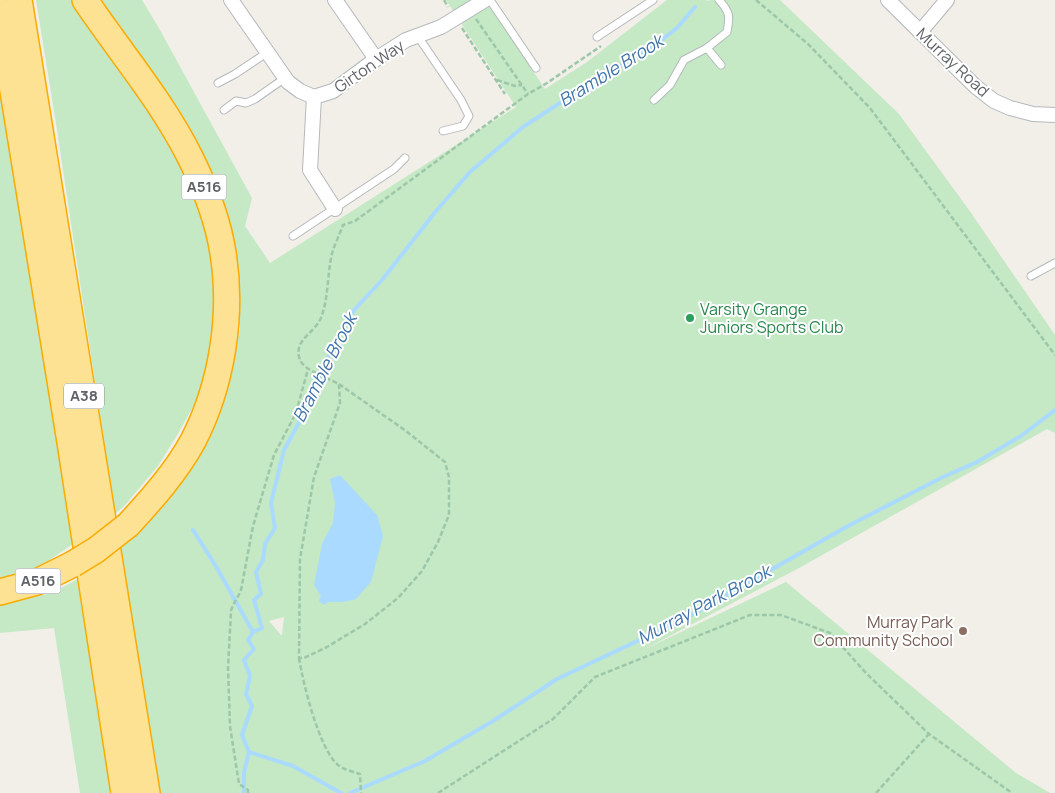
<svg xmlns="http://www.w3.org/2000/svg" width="1055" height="793" font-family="Manrope,sans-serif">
  <rect width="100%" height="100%" fill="#f1efe8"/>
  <!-- green -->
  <g fill="#c5e8c5" fill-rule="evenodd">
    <path d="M36,0H72L133,85L182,160L208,232L215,288L212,345L203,388L179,432L158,466L125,505L115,514L55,117Z"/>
    <path d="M100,0H142L160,30L252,198L245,226L270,263L516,107L446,0H486L545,89L587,62L667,0H705L708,1L710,0H780L899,114L969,210L1055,335V433L1047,429L799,568L641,651L786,582L1016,773L1050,793H158L121,548L150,521L175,491L196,459L213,430L225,397L232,369L240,328L238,289L234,251L228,219L206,160L168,94ZM284,617L282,635H281L269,621Z"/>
    <path d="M0,72L77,541L32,572L0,582Z"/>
    <path d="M80,578L114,793H80L54,628L0,633V605L51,593Z"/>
  </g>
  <!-- water -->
  <path fill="#aadaff" d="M340,475L377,515L383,536L371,582L356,599L344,602H328L324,605L319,601L321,596L314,585L322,544L333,523L335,503L330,479Z"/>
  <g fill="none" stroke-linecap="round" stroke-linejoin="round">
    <!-- stream -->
    <g stroke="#aadaff" stroke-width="4">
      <path d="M193,530L217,568L253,632"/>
      <path d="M249,752L293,766L341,793"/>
      <path d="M244,793V773L249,752L242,735L252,706L246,694L250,676L244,660L254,649L248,640L253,632L262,628L254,600L261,594L256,572L263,560L265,544L275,528L271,503L284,450L301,419L336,340L354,310L382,280L436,211L470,172L523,127L589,84L650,49L677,28L695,7"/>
      <path d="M350,793L425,761L493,721L557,679L686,618L848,526L941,478L977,462L1021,436L1055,410"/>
    </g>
    <!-- lane casing -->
    <g stroke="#b5b8bc" stroke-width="9">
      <g id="lane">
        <path d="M490,0L536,68"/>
        <path d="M417,35L461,100L469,116L463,126L443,131"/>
        <path d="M597,37L653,0"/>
        <path d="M707,48L721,65"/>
        <path d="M218,83L235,74L268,52"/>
        <path d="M654,100L670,85L684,60L707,48L727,32C730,16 730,12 719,0"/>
        <path d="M224,110L236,101L246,103L255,99L285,78"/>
        <path d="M293,236L394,169L405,158"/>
        <path d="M1031,276L1055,263"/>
      </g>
    </g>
    <!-- street casing -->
    <g stroke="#b5b8bc" stroke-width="16">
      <g id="street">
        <path d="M231,0L288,82L300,91L314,97L333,91L376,59L406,40L441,27L485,0"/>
        <path d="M335,0L376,59"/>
        <path d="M888,0L976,87L994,101L1010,108L1033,114L1055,115"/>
        <path d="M920,32L947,0"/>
        <path d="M314,97L310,170L335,209"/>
      </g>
    </g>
    <!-- highway casing -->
    <g stroke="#f9ab00" stroke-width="28">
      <g id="highway">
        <path d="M19,0L147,793"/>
        <path d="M85,0C120,52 162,101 190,157C205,187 218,220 223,253C233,315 222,385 193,441C176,472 152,499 128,525"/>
        <path d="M0,11L70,442L124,793"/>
        <path d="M0,592L37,582L73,564"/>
      </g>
    </g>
    <!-- path -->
    <g stroke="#9cc7a9" stroke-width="2.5" stroke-dasharray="5 2.5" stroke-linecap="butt">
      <path d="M444,0L448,7"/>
      <path d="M756,0L808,44L870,108L1055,355"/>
      <path d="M476,19L528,94"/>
      <path d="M462,28L505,94"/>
      <path d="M497,80L515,86L522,85"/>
      <path d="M339,384L406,431L445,462L449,477V515L438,542L422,571L398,598L365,624L327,647L304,658H299L300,559L314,477L340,403L339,384C329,379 304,370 300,360C292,339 317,333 322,315C329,295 327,271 333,250C336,242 340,233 343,225L355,221L528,94L547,83L601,46"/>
      <path d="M299,658C303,683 319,749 338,765C343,769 353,772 360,774L361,793"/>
      <path d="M248,793V790L239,784L230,726L228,668L231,611C233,603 238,598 241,590L253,526L274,455L296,413L308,369"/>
      <path d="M438,793L553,719L595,677L750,615H781L830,633L866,673L929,734L1012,793"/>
      <path d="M876,793L929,734"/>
    </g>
    <!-- lane -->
    <use href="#lane" stroke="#fff" stroke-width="7"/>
    <!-- street -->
    <use href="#street" stroke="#fff" stroke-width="14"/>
    <!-- highway -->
    <use href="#highway" stroke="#fde293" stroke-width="25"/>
    <!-- highway-bridge casing -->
    <g stroke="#f9ab00" stroke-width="28" stroke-linecap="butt">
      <path id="highway-bridge" d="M73,564L96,550L128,525"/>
    </g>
    <!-- highway-bridge -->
    <use href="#highway-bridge" stroke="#fde293" stroke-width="25"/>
  </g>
  <!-- markers -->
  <circle fill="#2e9e5b" stroke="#fff" stroke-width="2" cx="690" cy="318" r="5"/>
  <circle fill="#8d6e63" stroke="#fff" stroke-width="2" cx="963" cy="631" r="5"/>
  <g text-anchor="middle" stroke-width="4" stroke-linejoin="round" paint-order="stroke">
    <!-- shield labels -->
    <g fill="#fff" stroke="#8f9295" stroke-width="1">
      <rect x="181.5" y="174.5" width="45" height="25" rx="4"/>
      <rect x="64" y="383.5" width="40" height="25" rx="4"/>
      <rect x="15.5" y="568.5" width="45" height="25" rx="4"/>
    </g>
    <g font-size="15" font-weight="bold" fill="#5f6368">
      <text x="204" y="192">A516</text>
      <text x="84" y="401">A38</text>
      <text x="38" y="586">A516</text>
    </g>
    <!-- street labels -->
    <g font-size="16" fill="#5f6368" stroke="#fff">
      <text transform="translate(953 62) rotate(43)" y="6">Murray Road</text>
      <text transform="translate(369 66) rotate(-34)" y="6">Girton Way</text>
    </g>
    <!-- leisure labels -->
    <g font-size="16" fill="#27864d" stroke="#fff" text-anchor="start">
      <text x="700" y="315">Varsity Grange<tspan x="700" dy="18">Juniors Sports Club</tspan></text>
    </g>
    <!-- education labels -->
    <g font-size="16" fill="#785e54" stroke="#fff" text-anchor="end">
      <text x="953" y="628">Murray Park<tspan x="953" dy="18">Community School</tspan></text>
    </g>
    <!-- water labels -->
    <g font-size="18" font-style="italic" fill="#4174aa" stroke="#fff">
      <text transform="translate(611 71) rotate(-32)" y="6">Bramble Brook</text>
      <text transform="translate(325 368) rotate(-63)" y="6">Bramble Brook</text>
      <text transform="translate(704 605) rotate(-28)" y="6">Murray Park Brook</text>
    </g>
  </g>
</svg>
